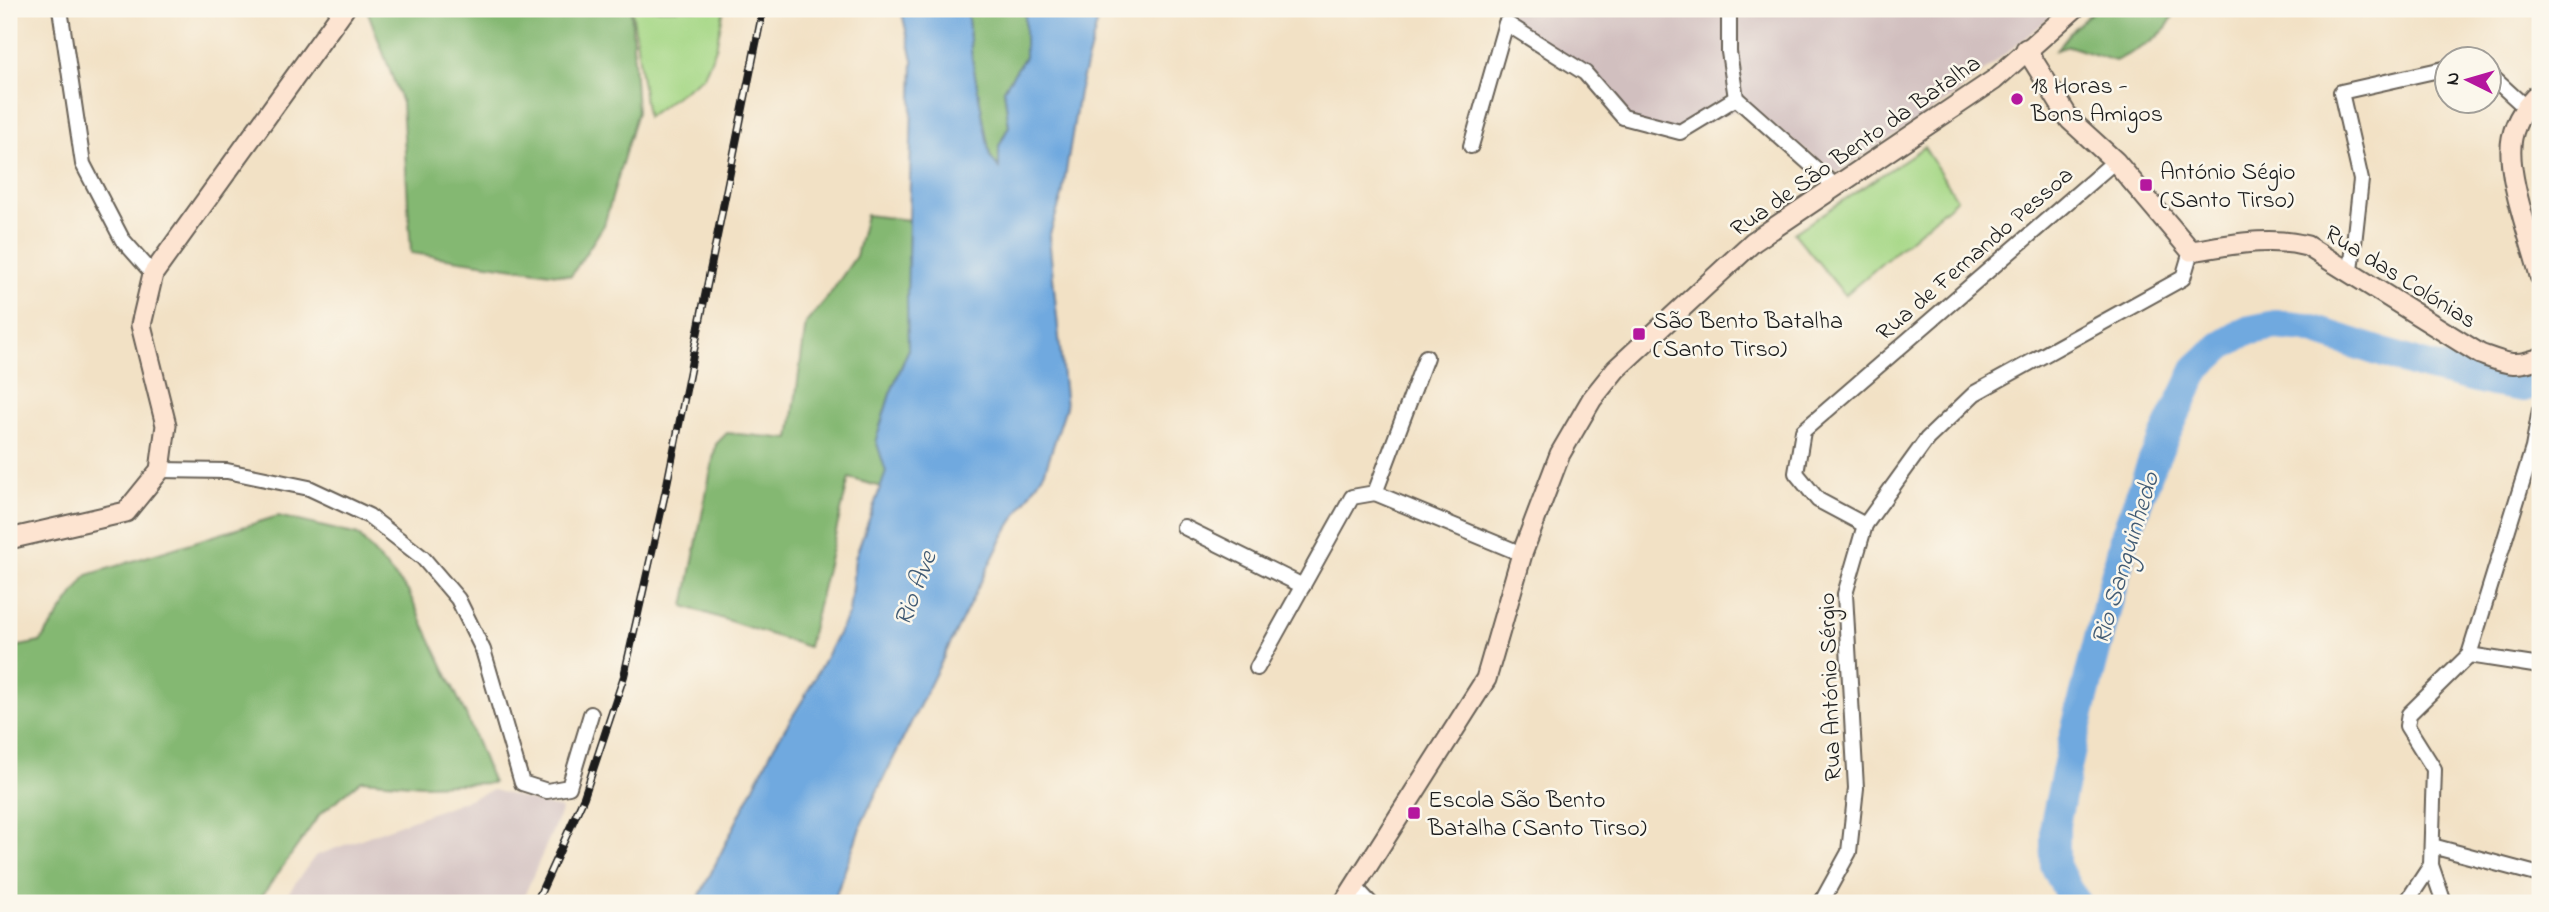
<svg xmlns="http://www.w3.org/2000/svg" width="2549" height="912" font-family="'Indie Flower',sans-serif">
  <rect width="100%" height="100%" fill="#fbf7ec"/>
  <filter id="ink" filterUnits="userSpaceOnUse"><feTurbulence type="fractalNoise" baseFrequency=".0143" numOctaves="2"/><feDisplacementMap in="SourceGraphic" scale="14" xChannelSelector="R" yChannelSelector="G"/><feConvolveMatrix kernelMatrix="1 2 1 2 8 2 1 2 1" color-interpolation-filters="sRGB"/></filter>
  <filter id="wash" filterUnits="userSpaceOnUse"><feTurbulence type="fractalNoise" baseFrequency=".00686" numOctaves="4" result="noise"/><feDisplacementMap in="SourceGraphic" scale="28" xChannelSelector="R" yChannelSelector="G"/><feGaussianBlur stdDeviation="1.57" result="paint"/><feColorMatrix in="noise" values="0 0 0 0 0 0 0 0 0 0 0 0 0 0 0 0 0 1.4 0 .05"/><feComposite in="paint" operator="in"/></filter>
  <g filter="url(#wash)">
    <rect width="100%" height="100%" fill="#f2e1c5"/>
    <!-- industrial -->
    <g fill="#d1bfbf">
      <path d="M1501,9H2060L1953,97L1837,173L1746,106L1680,135L1623,121L1583,76Z"/>
      <path d="M493,790L562,809L521,903H281L315,856Z"/>
    </g>
    <!-- green -->
    <g fill="#a5d785" stroke="#607a50" stroke-width="2">
      <path d="M632,9H724L716,48L704,76L647,117Z"/>
      <path d="M1924,147L1957,199L1845,295L1794,233Z"/>
    </g>
    <!-- forest -->
    <g fill="#84b872" stroke="#506a47" stroke-width="2">
      <path d="M371,9H631L637,112L604,225L571,276L411,253L402,103L368,12Z"/>
      <path d="M967,9H1025V57L1004,89L1009,126L999,146V169L990,156L972,59Z"/>
      <path d="M2096,9H2175C2169,37 2139,49 2115,61L2069,46L2056,50L2074,28Z"/>
      <path d="M866,215L909,220L908,351L890,394L876,440L887,472L881,487L849,478L808,647L684,606L716,444L727,433L790,439L806,323L828,297L856,256Z"/>
      <path d="M278,516L358,535L408,591L466,715L493,783L422,785L362,780L320,814L257,903H9V648L40,642L87,575Z"/>
    </g>
    <!-- water -->
    <path fill="#6fa9df" stroke="#46627e" stroke-width="2" d="M901,9H967L972,59L990,156L999,168V146L1009,126L1004,89L1025,57V9H1101L1079,92L1062,196L1049,237L1066,407L1045,471L1005,533L863,820L833,903H700V895L774,746L804,698L849,613L855,558L886,472L876,440L890,394L908,351L907,298L913,60Z"/>
    <g fill="none" stroke-linecap="round" stroke-linejoin="round">
      <!-- river -->
      <path stroke="#6fa9df" stroke-width="30" d="M2077,903L2068,891L2055,865V824L2073,740L2126,533L2152,463L2197,368L2221,346L2246,331L2276,325L2307,328L2418,364L2492,382L2523,387L2540,381"/>
    </g>
  </g>
  <g filter="url(#ink)">
    <g fill="none" stroke-linecap="round" stroke-linejoin="round">
      <!-- street casing -->
      <g stroke="#676157" stroke-width="18">
        <g id="street">
          <path d="M60,9L83,164L122,239L153,274"/>
          <path d="M1729,9V52L1736,98L1835,186"/>
          <path d="M2490,75L2525,107"/>
          <path d="M1471,146L1506,23L1585,73L1623,117L1680,132L1736,98"/>
          <path d="M2351,271L2361,180L2341,92L2448,68"/>
          <path d="M160,470L227,471L309,488L369,516L423,558L458,599L483,650L522,783L547,791L569,787L591,714"/>
          <path d="M1375,493L1522,554"/>
          <path d="M1865,525L1818,500L1796,473L1803,431L2115,161"/>
          <path d="M1184,527L1303,586"/>
          <path d="M2469,655L2540,666"/>
          <path d="M1257,668L1352,497L1375,493L1426,357"/>
          <path d="M2432,846L2540,875"/>
          <path d="M2431,865L2444,903"/>
          <path d="M1355,887L1370,903"/>
          <path d="M1821,903L1849,852L1856,788L1845,594L1865,525L1927,439L1975,393L2183,278L2191,251"/>
          <path d="M2406,903L2431,865L2434,769L2407,726L2409,714L2469,655L2533,448L2540,410"/>
        </g>
      </g>
      <!-- secondary casing -->
      <g stroke="#676157" stroke-width="23">
        <g id="secondary">
          <path d="M2026,49L2070,120L2115,161L2191,251C2231,245 2268,236 2307,246L2480,354C2505,363 2514,368 2540,358"/>
          <path d="M2540,92C2527,105 2516,118 2512,138C2505,173 2531,240 2540,276"/>
          <path d="M9,539L126,512L160,470L166,425L141,325L153,274L344,9"/>
          <path d="M1344,903L1486,679L1522,554L1560,454L1592,399L1616,369L1753,242L1994,80L2074,9"/>
        </g>
      </g>
      <!-- street -->
      <use href="#street" stroke="#fff" stroke-width="14"/>
      <!-- secondary -->
      <use href="#secondary" stroke="#fde4d1" stroke-width="19"/>
      <!-- rail casing -->
      <g stroke="#1c1c1c" stroke-width="8">
        <path id="rail" d="M536,903L584,797L624,676L665,494L763,9"/>
      </g>
      <!-- rail -->
      <use href="#rail" stroke="#fbf7ec" stroke-width="5" stroke-dasharray="16" stroke-linecap="butt"/>
    </g>
  </g>
  <!-- markers -->
  <g fill="#b5179e" stroke="#fbf7ec" stroke-width="2.5">
    <circle cx="2017" cy="99" r="7"/>
    <rect x="2139" y="178" width="14" height="14" rx="3.5"/>
    <rect x="1632" y="327" width="14" height="14" rx="3.5"/>
    <rect x="1407" y="806" width="14" height="14" rx="3.5"/>
  </g>
  <g text-anchor="middle" stroke-width="5" stroke-linejoin="round" paint-order="stroke">
    <!-- poi labels -->
    <g font-size="24" fill="#1c1c1c" stroke="#fbf7ec" text-anchor="start">
      <text x="2031" y="93">18 Horas -<tspan x="2031" dy="28">Bons Amigos</tspan></text>
      <text x="2160" y="179">António Ségio<tspan x="2160" dy="28">(Santo Tirso)</tspan></text>
      <text x="1653" y="328">São Bento Batalha<tspan x="1653" dy="28">(Santo Tirso)</tspan></text>
      <text x="1428" y="807">Escola São Bento<tspan x="1428" dy="28">Batalha (Santo Tirso)</tspan></text>
    </g>
    <!-- street labels -->
    <g font-size="24" fill="#1c1c1c" stroke="#fbf7ec">
      <text transform="translate(1855 145) rotate(-35)" y="8">Rua de São Bento da Batalha</text>
      <text transform="translate(1974 253) rotate(-41)" y="8">Rua de Fernando Pessoa</text>
      <text transform="translate(2401 276) rotate(32)" y="8">Rua das Colónias</text>
      <text transform="translate(1829 687) rotate(-92)" y="8">Rua António Sérgio</text>
    </g>
    <!-- water labels -->
    <g font-size="26" font-style="italic" fill="#415b74" stroke="#fbf7ec">
      <text transform="translate(2124 558) rotate(-73)" y="9">Rio Sanguinhedo</text>
      <text transform="translate(914 588) rotate(-69)" y="9">Rio Ave</text>
    </g>
  </g>
  <!-- margin -->
  <rect width="2549" height="912" fill="none" stroke="#fbf7ec" stroke-width="35"/>
  <!-- north arrow -->
  <g transform="translate(2468 80) rotate(275)"><circle r="33" fill="#fbf7ec" stroke="#a29f99" stroke-width="2"/>
  <path d="M0-5L12 26L0 18L-12 26Z" fill="#b5179e"/>
  <text y="-10" font-size="19" font-weight="bold" text-anchor="middle" fill="#1c1c1c">N</text>
  </g>
</svg>
